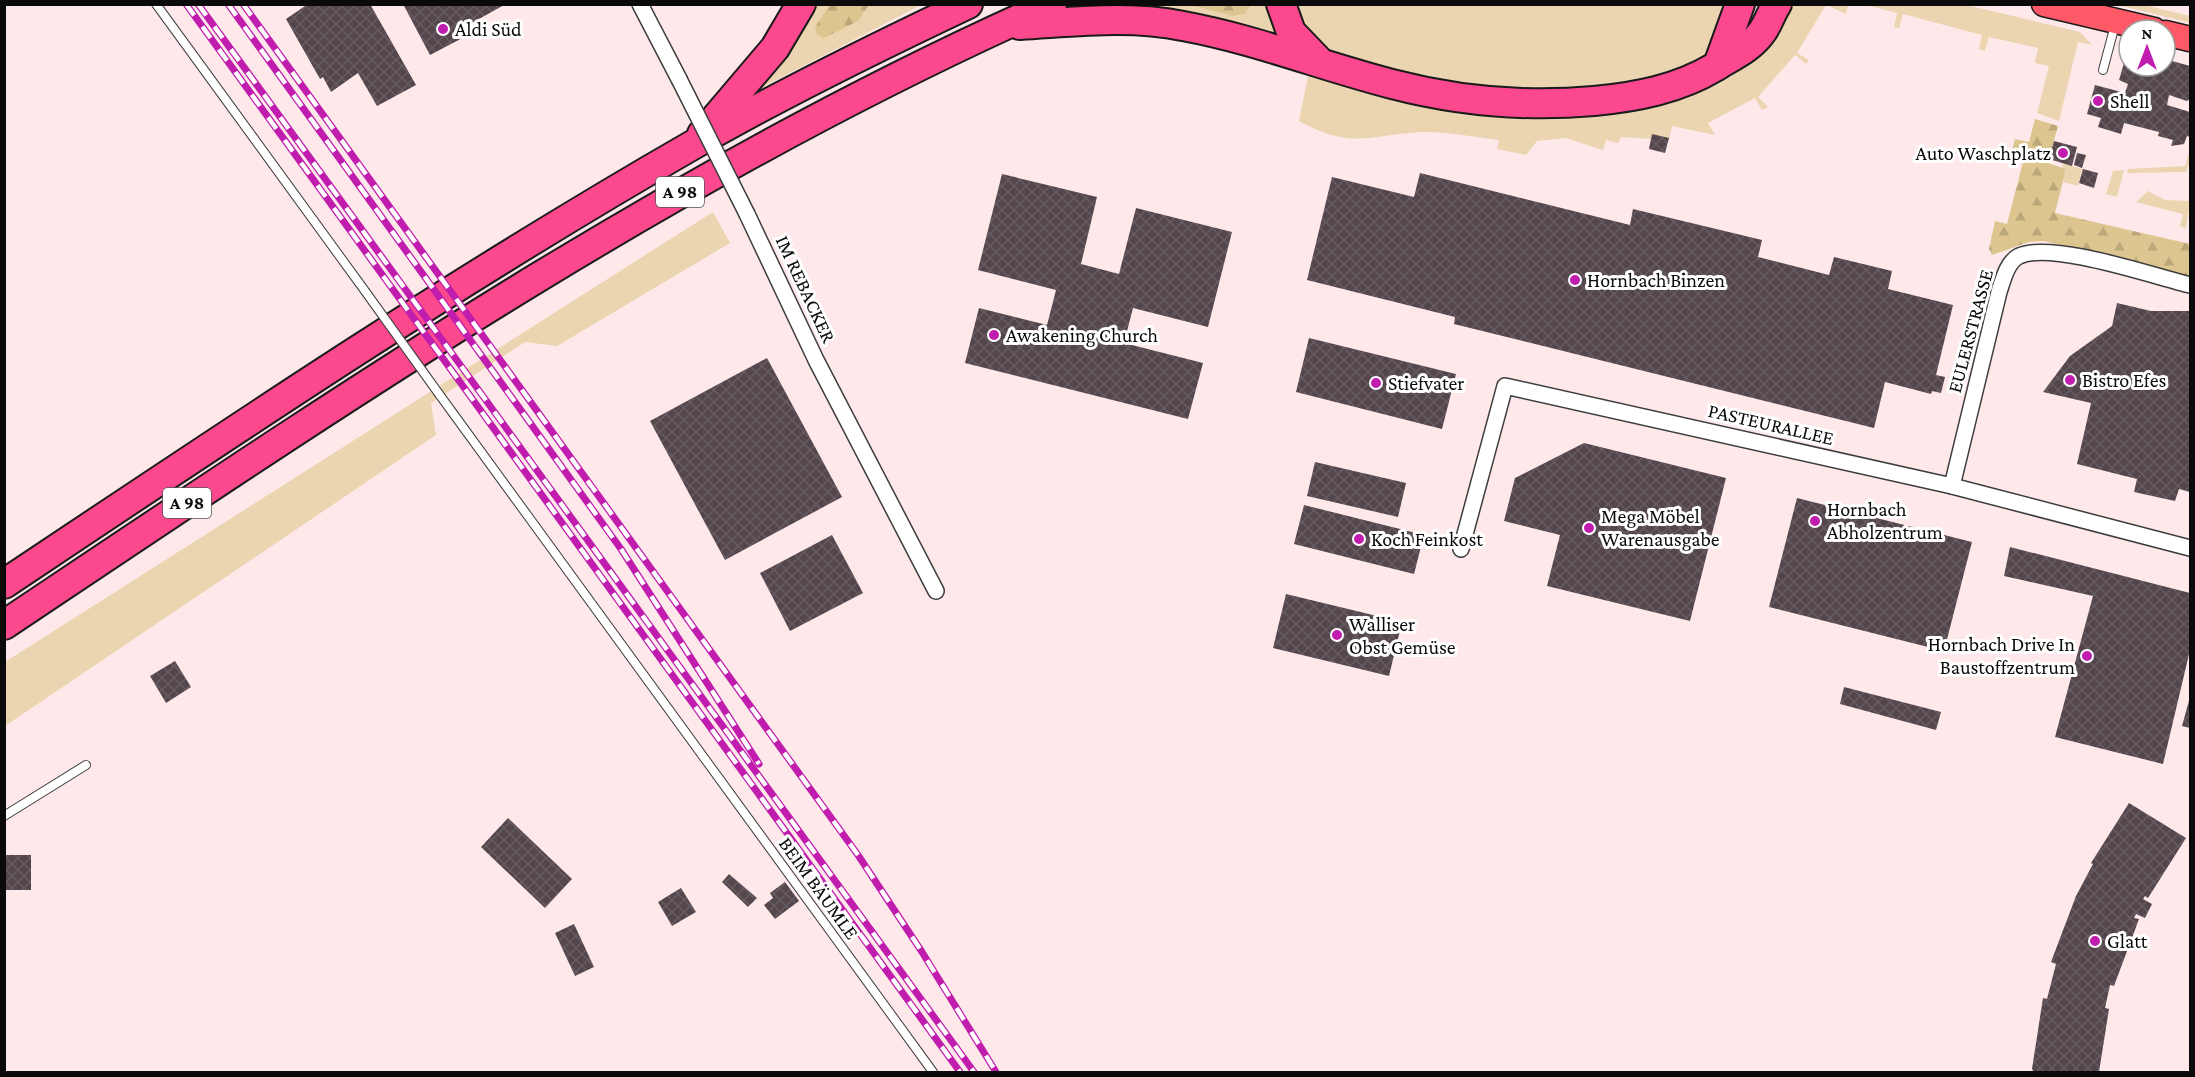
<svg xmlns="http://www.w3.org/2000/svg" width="2195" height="1077" font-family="'Crimson Pro',serif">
  <defs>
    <pattern id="forest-firs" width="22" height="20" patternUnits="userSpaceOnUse" patternTransform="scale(1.5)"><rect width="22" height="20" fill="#dcc58f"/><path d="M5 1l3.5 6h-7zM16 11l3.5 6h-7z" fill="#bba87a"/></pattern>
    <pattern id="building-cross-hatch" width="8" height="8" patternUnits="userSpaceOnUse" patternTransform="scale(1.5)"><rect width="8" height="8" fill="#53464c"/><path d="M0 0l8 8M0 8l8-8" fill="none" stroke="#675c61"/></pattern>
  </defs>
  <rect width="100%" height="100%" fill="#ffe8e9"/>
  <!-- grass -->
  <g fill="#ead5b0">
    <path d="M1099,4L1271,5L1283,43L1092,7Z"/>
    <path d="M1722,4V23L1712,46L1692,69L1592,93L1463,88L1322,52L1288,5Z"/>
    <path d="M812,5H921L753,92Z"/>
    <path d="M1786,5H1848L1846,14L1826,5L1797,53L1809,60L1806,64L1795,55L1758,97L1768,107L1762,110L1755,98L1708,123L1715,135L1672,126L1669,140L1621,137L1618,143L1606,140L1603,150L1566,138L1537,141L1526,155L1497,149L1499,140C1475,137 1449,132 1425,132C1369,134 1354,151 1299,121L1309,71L1643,108C1680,100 1730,87 1754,56C1766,40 1776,21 1786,5Z"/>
    <path d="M1866,5H1966L2080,32L2092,45L2078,42L2059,121L2037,113L2049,66L2035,63L2038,48L1989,37L1985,51L1979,49L1982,35L1903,14L1899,28L1894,27L1897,13Z"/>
    <path d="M2118,5H2144L2190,16V23Z"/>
    <path d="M2189,153L2190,162L2186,172L2127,173L2128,169L2185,166Z"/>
    <path d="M2063,163L2082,169L2078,186L2063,182L2066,169L2062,168Z"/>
    <path d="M2124,170L2117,197L2106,194L2113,171Z"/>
    <path d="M2148,191L2165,200L2190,201L2186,229L2180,226L2183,214L2136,202Z"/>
    <path d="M713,212L730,243L557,346L525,342L431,403L436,435L5,726V662Z"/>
  </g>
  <!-- forest -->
  <g fill="url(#forest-firs)">
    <path d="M830,5V4L869,5L858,21L824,38L817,35L815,27Z"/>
    <path d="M1191,5L1251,4V5L1244,14L1233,16Z"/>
    <path d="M2035,119L2058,126L2048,163L2066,169L2055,213L2190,244V277L2044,241L2029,242L1992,255L1989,249L1995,221L2007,224L2025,154L2012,150L2015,139L2029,142Z"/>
  </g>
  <!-- building -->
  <g fill="url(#building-cross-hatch)">
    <path d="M308,4H370L416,85L377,106L358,73L331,92L323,77L320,79L286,19Z"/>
    <path d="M403,4H506L468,25L472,33L430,55Z"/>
    <path d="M2129,54V66H2165V59L2190,66V99L2187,101L2169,95L2167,105L2190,112V137L2187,136L2184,144L2171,146L2173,140L2158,136L2159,132L2124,123L2121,134L2098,127L2101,118L2087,114L2095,85L2125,93L2128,84L2119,80L2126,56Z"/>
    <path d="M1652,134L1669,138L1665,153L1649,149Z"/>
    <path d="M2054,141L2077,147L2072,166L2049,159Z"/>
    <path d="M2077,153L2086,155L2082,168L2074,165Z"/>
    <path d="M2083,169L2098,173L2094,188L2079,183Z"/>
    <path d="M1420,173L1630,225L1633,209L1762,240L1758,257L1829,275L1834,257L1892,271L1888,289L1953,305L1936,375L1945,377L1941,393L1932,391L1931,394L1885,382L1874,428L1454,324L1455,317L1307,280L1332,177L1414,197Z"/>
    <path d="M1002,174L1097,197L1081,264L1119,274L1136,208L1232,232L1208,327L1133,308L1124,343L1203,363L1188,419L965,363L979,308L1047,325L1056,290L978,270Z"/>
    <path d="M2117,303L2151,311H2190V492L2179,489L2175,501L2134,492L2137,479L2077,464L2091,403L2043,392L2070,356L2112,326Z"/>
    <path d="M1309,338L1456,374L1442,429L1296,392Z"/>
    <path d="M767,358L842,497L725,560L650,421Z"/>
    <path d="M1584,443L1726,478L1690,621L1547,586L1560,535L1504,521L1515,478Z"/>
    <path d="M1315,462L1406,483L1398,517L1307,496Z"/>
    <path d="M1797,498L1972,542L1944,651L1769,607Z"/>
    <path d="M1304,505L1424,535L1414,574L1294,544Z"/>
    <path d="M832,535L863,593L790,631L760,573Z"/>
    <path d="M2010,547L2190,593V650L2163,764L2055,737L2093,596L2004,576Z"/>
    <path d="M1286,594L1402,622L1389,676L1273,648Z"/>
    <path d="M175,661L191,687L166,703L150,676Z"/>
    <path d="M1844,687L1941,712L1936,730L1840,704Z"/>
    <path d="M2190,697V728L2182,726Z"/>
    <path d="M2129,803L2186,838L2148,898L2145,896L2143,899L2152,904L2145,918L2136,914L2134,918L2139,919L2114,986L2110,985L2105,1008L2109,1009L2099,1072H2034L2032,1069L2043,998L2047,999L2056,964L2051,962L2076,896L2093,864L2091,863Z"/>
    <path d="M508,818L572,879L545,908L481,847Z"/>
    <rect x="4" y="855" width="27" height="35"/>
    <path d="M729,874L757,898L748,907L722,882Z"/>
    <path d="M785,882L799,901L775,919L764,905L773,898L770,893Z"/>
    <path d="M681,888L696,912L672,926L658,902Z"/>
    <path d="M574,924L594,967L575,976L555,933Z"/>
  </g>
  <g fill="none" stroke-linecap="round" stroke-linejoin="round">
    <!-- service casing -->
    <g stroke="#3d3d3d" stroke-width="10">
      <g id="service">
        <path d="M156,4L365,291"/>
        <path d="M2103,70L2115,25"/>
        <path d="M439,394L933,1072"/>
        <path d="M4,816L86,765"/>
      </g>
    </g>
    <!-- minor casing -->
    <g stroke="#3d3d3d" stroke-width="18">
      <g id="minor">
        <path d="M640,4L679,79"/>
        <path d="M747,214L816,360L936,591"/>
        <path d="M1952,486L1999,292C2003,280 2007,262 2019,256C2052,241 2153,276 2190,285"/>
        <path d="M1461,549L1505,386L1952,486L2190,548"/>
      </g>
    </g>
    <!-- primary casing -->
    <g stroke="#1b1b1b" stroke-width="27">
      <g id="primary">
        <path d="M2044,4L2154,30"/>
        <path d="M2165,33L2190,39"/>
      </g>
    </g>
    <!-- motorway casing -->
    <g stroke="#1b1b1b" stroke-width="32">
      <g id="motorway">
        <path d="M1281,4L1291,32L1317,59"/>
        <path d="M1020,25C1074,22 1130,15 1183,26C1254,39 1322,66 1392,84C1457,101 1527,107 1594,101C1637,97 1678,89 1715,67C1732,56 1750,49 1762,32C1768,24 1771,13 1777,4"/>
        <path d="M1718,65L1740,4"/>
        <path d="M702,134L775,48L801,4"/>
        <path d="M4,584C230,433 456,281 691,146C781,94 875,48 968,4"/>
        <path d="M4,625C342,399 679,169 1052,4"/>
      </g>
    </g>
    <!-- service -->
    <use href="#service" stroke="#fff" stroke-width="8"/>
    <!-- minor -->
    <use href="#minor" stroke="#fff" stroke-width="15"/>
    <!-- primary -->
    <use href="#primary" stroke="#ff5866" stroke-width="24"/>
    <!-- motorway -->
    <use href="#motorway" stroke="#fc498e" stroke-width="28"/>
    <!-- rail casing -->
    <g stroke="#c01dae" stroke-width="7">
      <g id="rail">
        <path d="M186,4L960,1072"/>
        <path d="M198,4L974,1072"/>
        <path d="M228,4L621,549L759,764"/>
        <path d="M243,4L858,855L922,952L996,1072"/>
      </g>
    </g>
    <!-- rail -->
    <use href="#rail" stroke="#fff" stroke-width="4.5" stroke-dasharray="14" stroke-linecap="butt"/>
    <!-- service-bridge casing -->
    <g stroke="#3d3d3d" stroke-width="10" stroke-linecap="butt">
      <path id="service-bridge" d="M365,291L439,394"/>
    </g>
    <!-- minor-bridge casing -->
    <g stroke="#3d3d3d" stroke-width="18" stroke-linecap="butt">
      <path id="minor-bridge" d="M679,79L747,214"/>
    </g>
    <!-- service-bridge -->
    <use href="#service-bridge" stroke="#fff" stroke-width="8"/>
    <!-- minor-bridge -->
    <use href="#minor-bridge" stroke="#fff" stroke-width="15"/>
  </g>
  <!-- markers -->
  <g fill="#c01dae" stroke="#fff" stroke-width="2">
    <circle cx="443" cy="29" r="6"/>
    <circle cx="2098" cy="101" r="6"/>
    <circle cx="2063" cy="153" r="6"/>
    <circle cx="1575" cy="280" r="6"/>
    <circle cx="994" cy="335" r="6"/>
    <circle cx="2070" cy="380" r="6"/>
    <circle cx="1376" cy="383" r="6"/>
    <circle cx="1815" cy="521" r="6"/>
    <circle cx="1589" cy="528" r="6"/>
    <circle cx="1359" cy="539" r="6"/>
    <circle cx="1337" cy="635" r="6"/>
    <circle cx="2087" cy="656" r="6"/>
    <circle cx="2095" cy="941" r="6"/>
  </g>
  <g text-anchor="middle" stroke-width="6" stroke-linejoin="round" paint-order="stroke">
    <!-- shield labels -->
    <g fill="#fff" stroke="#545454" stroke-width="1.5">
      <rect x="656" y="177" width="48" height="30" rx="4.5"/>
      <rect x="163" y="488" width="48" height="30" rx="4.5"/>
    </g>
    <g font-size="18" font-weight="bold" fill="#0a0a0a">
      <text x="680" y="198">A 98</text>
      <text x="187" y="509">A 98</text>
    </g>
    <!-- poi labels -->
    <g font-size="20" fill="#0a0a0a" stroke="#fff" text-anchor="start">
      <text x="455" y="36">Aldi Süd</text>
      <text x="2110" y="108">Shell</text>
      <text x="2051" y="160" text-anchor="end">Auto Waschplatz</text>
      <text x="1587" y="287">Hornbach Binzen</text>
      <text x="1006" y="342">Awakening Church</text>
      <text x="2082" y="387">Bistro Efes</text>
      <text x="1388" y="390">Stiefvater</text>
      <text x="1827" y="516">Hornbach<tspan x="1827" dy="23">Abholzentrum</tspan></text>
      <text x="1601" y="523">Mega Möbel<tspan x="1601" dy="23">Warenausgabe</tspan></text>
      <text x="1371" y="546">Koch Feinkost</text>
      <text x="1349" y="631">Walliser<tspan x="1349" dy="23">Obst Gemüse</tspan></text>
      <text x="2075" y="651" text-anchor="end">Hornbach Drive In<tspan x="2075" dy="23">Baustoffzentrum</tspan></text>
      <text x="2107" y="948">Glatt</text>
    </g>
    <!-- street labels -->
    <g font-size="20" fill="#0a0a0a" stroke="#fff">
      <text transform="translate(806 289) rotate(65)" y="7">IM REBACKER</text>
      <text transform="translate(1970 331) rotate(-75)" y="7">EULERSTRASSE</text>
      <text transform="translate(1771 424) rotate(13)" y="7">PASTEURALLEE</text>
      <text transform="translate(819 888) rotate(54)" y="7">BEIM BÄUMLE</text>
    </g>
  </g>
  <!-- border -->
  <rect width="2195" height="1077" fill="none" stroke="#0a0a0a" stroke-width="12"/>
  <!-- north arrow -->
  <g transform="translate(2147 48)"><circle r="28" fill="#ffffff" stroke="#9d9d9d" stroke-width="1.5"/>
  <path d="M0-4.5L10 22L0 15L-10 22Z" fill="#c01dae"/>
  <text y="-9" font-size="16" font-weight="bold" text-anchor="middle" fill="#0a0a0a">N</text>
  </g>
</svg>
